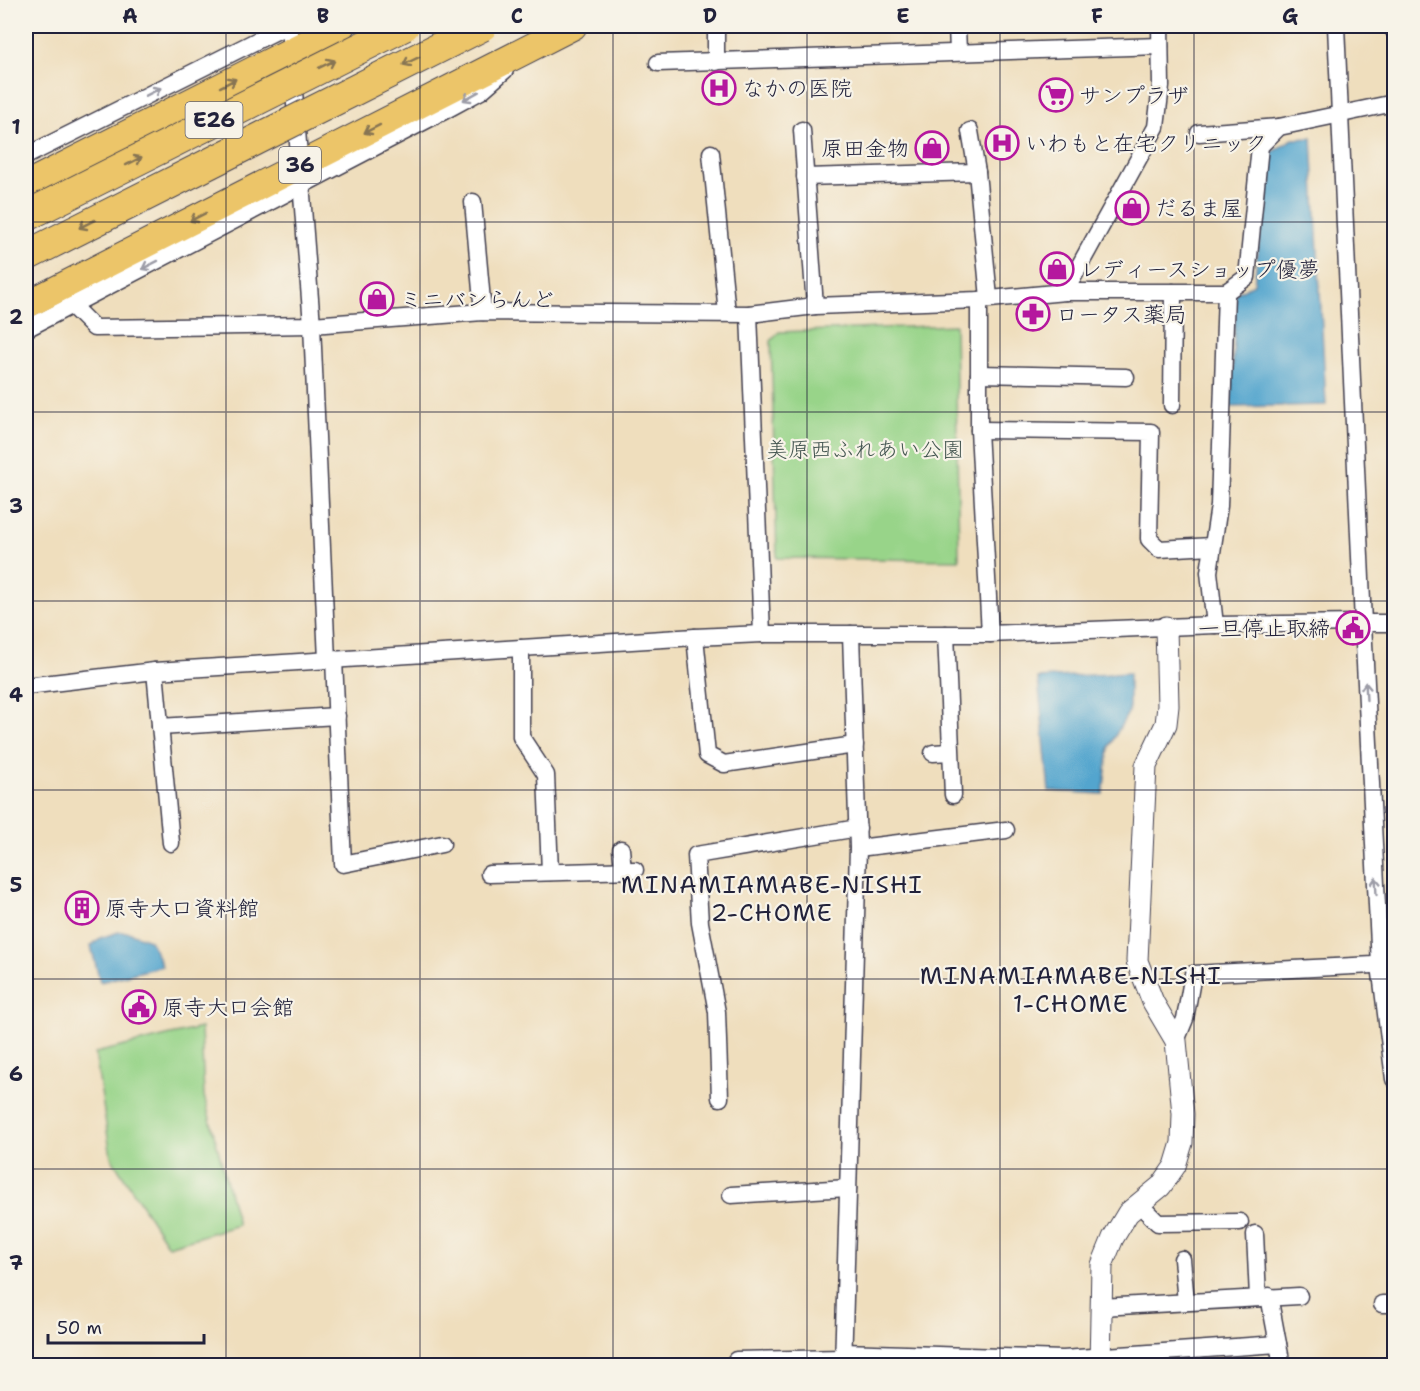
<svg xmlns="http://www.w3.org/2000/svg" width="1420" height="1391" font-family="'Shantell Sans','Klee One',sans-serif">
  <rect width="100%" height="100%" fill="#f7f3e8"/>
  <filter id="ink" filterUnits="userSpaceOnUse"><feTurbulence type="fractalNoise" baseFrequency=".0167" numOctaves="2"/><feDisplacementMap in="SourceGraphic" scale="12" xChannelSelector="R" yChannelSelector="G"/><feConvolveMatrix kernelMatrix="1 2 1 2 8 2 1 2 1" color-interpolation-filters="sRGB"/></filter>
  <filter id="wash" filterUnits="userSpaceOnUse"><feTurbulence type="fractalNoise" baseFrequency=".008" numOctaves="4" result="noise"/><feDisplacementMap in="SourceGraphic" scale="24" xChannelSelector="R" yChannelSelector="G"/><feGaussianBlur stdDeviation="1.35" result="paint"/><feColorMatrix in="noise" values="0 0 0 0 0 0 0 0 0 0 0 0 0 0 0 0 0 1.4 0 .05"/><feComposite in="paint" operator="in"/></filter>
  <g filter="url(#wash)">
    <rect width="100%" height="100%" fill="#efdebd"/>
    <!-- green -->
    <g fill="#98d489" stroke="#5d7b62" stroke-width="1.5">
      <path d="M955,325L959,560L777,558L771,341L779,332Z"/>
      <path d="M201,1028L204,1096L238,1225L168,1246L111,1157L95,1053Z"/>
    </g>
    <!-- water -->
    <g fill="#53a5ce" stroke="#3a6484" stroke-width="1.5">
      <path d="M1312,138L1326,405L1231,407L1236,293L1254,284L1269,154L1293,139Z"/>
      <path d="M1129,673V711L1109,747L1103,794L1049,791L1038,678Z"/>
      <path d="M119,932H128L150,940L162,966L100,982L91,946L100,938Z"/>
    </g>
  </g>
  <g filter="url(#ink)">
    <g fill="none" stroke-linecap="round" stroke-linejoin="round">
      <!-- minor casing -->
      <g stroke="#413e4e" stroke-width="19">
        <g id="minor">
          <path d="M289,26L312,325L327,660"/>
          <path d="M716,26V62"/>
          <path d="M957,26L958,52"/>
          <path d="M1336,26L1363,623H1394"/>
          <path d="M1394,26V31"/>
          <path d="M658,63L1160,46"/>
          <path d="M802,130L815,306"/>
          <path d="M970,131L977,172L989,298"/>
          <path d="M1199,133L1279,127"/>
          <path d="M711,153L727,313"/>
          <path d="M26,156L286,26"/>
          <path d="M805,177L977,172"/>
          <path d="M473,202L483,312"/>
          <path d="M1065,292L1156,127L1161,86L1160,26"/>
          <path d="M979,300V430L990,634"/>
          <path d="M71,305L94,328L312,325L483,312L749,314L815,306L979,300L1065,292H1226L1247,277L1260,146L1279,127L1394,103"/>
          <path d="M749,314L762,634"/>
          <path d="M26,329L446,110L481,91L505,70"/>
          <path d="M979,374L1126,377"/>
          <path d="M1172,405L1173,292"/>
          <path d="M979,430L1151,432L1149,539L1159,549L1212,546"/>
          <path d="M1215,625L1209,572L1219,506L1226,292"/>
          <path d="M946,634L953,795"/>
          <path d="M695,637L707,755L724,764L855,745"/>
          <path d="M521,648V737L546,775L550,872"/>
          <path d="M334,659L343,864L442,844"/>
          <path d="M155,671L171,843"/>
          <path d="M26,686L155,671L695,637L762,634H990L1215,625L1363,623L1380,965L1394,1079"/>
          <path d="M160,727L337,716"/>
          <path d="M933,753L950,752"/>
          <path d="M858,848L1006,830"/>
          <path d="M621,849L623,870"/>
          <path d="M489,874L635,870"/>
          <path d="M1176,1041L1185,1019L1193,974L1394,964"/>
          <path d="M720,1098L717,1012L700,923L696,855L858,828"/>
          <path d="M731,1195L848,1188"/>
          <path d="M1139,1204L1158,1223L1240,1222"/>
          <path d="M1255,1234L1258,1297"/>
          <path d="M1182,1259L1186,1302"/>
          <path d="M1269,1296L1278,1344"/>
          <path d="M1382,1304H1394"/>
          <path d="M1101,1307L1299,1296"/>
          <path d="M843,1352L1063,1359L1278,1344L1282,1366"/>
          <path d="M736,1360L843,1358"/>
          <path d="M843,1366L858,848L851,634"/>
        </g>
      </g>
      <!-- tertiary casing -->
      <g stroke="#413e4e" stroke-width="23">
        <path id="tertiary" d="M1100,1366L1102,1265L1113,1238L1128,1213L1161,1186L1175,1166L1182,1143L1183,1114L1176,1041L1153,1002L1137,961L1146,766L1166,724L1168,706L1166,627"/>
      </g>
      <!-- primary casing -->
      <g stroke="#413e4e" stroke-width="29">
        <g id="primary">
          <path d="M26,185L341,26"/>
          <path d="M26,305L573,26"/>
        </g>
      </g>
      <!-- minor -->
      <use href="#minor" stroke="#fff" stroke-width="16"/>
      <!-- tertiary -->
      <use href="#tertiary" stroke="#fff" stroke-width="21"/>
      <!-- primary -->
      <use href="#primary" stroke="#ecc569" stroke-width="27"/>
      <!-- motorway-bridge casing -->
      <g stroke="#413e4e" stroke-width="32" stroke-linecap="butt">
        <g id="motorway-bridge">
          <path d="M26,216L404,26"/>
          <path d="M26,256L482,26"/>
        </g>
      </g>
      <!-- motorway-bridge -->
      <use href="#motorway-bridge" stroke="#ecc569" stroke-width="30"/>
    </g>
    <!-- one-way arrows -->
    <defs><path id="oneway-shaft" d="M-6 0H5M1.5-3L5.5 0L1.5 3" fill="none" stroke-width="1.6" stroke-linecap="round" stroke-linejoin="round" transform="scale(1.5)"/></defs>
    <g stroke="#877452">
      <use href="#oneway-shaft" transform="translate(411 61) rotate(154)"/>
      <use href="#oneway-shaft" transform="translate(327 64) rotate(-26)"/>
      <use href="#oneway-shaft" transform="translate(228 83) rotate(-27)"/>
      <use href="#oneway-shaft" transform="translate(372 129) rotate(153)"/>
      <use href="#oneway-shaft" transform="translate(134 161) rotate(-27)"/>
      <use href="#oneway-shaft" transform="translate(198 217) rotate(153)"/>
      <use href="#oneway-shaft" transform="translate(87 224) rotate(153)"/>
    </g>
    <g stroke="#9c9ca7">
      <use href="#oneway-shaft" transform="translate(153 92) rotate(-27)"/>
      <use href="#oneway-shaft" transform="translate(471 96) rotate(151)"/>
      <use href="#oneway-shaft" transform="translate(150 265) rotate(153)"/>
      <use href="#oneway-shaft" transform="translate(1366 691) rotate(-93)"/>
      <use href="#oneway-shaft" transform="translate(1376 886) rotate(-93)"/>
    </g>
  </g>
  <!-- grid -->
  <path fill="none" stroke="#22223b" stroke-width="1.5" stroke-opacity="0.55" d="M226,26V1366M420,26V1366M613,26V1366M807,26V1366M1000,26V1366M1194,26V1366M26,222H1394M26,412H1394M26,601H1394M26,790H1394M26,979H1394M26,1169H1394"/>
  <!-- icons -->
  <defs>
    <g id="hospital-ring" transform="scale(1.725)"><circle r="9.5" fill="#f7f3e8" stroke="#b5179e" stroke-width="1.5"/><path d="M-5-5h3v3.5h4V-5h3V5h-3V1.5h-4V5h-3Z" fill="#b5179e"/></g>
    <g id="supermarket-ring" transform="scale(1.725)"><circle r="9.5" fill="#f7f3e8" stroke="#b5179e" stroke-width="1.5"/><path d="M-6-5.5h2.5l.6 2H6L4.5 2H-2.5L-4.4-4H-6ZM-1.5 3.2a1.3 1.3 0 1 0 .1 0ZM3 3.2a1.3 1.3 0 1 0 .1 0Z" fill="#b5179e"/></g>
    <g id="shop-ring" transform="scale(1.725)"><circle r="9.5" fill="#f7f3e8" stroke="#b5179e" stroke-width="1.5"/><path d="M-5-2.5h2.3a2.7 3.5 0 0 1 5.4 0H5L5.5 6h-11ZM-1.5-2.5h3a1.5 2.3 0 0 0-3 0Z" fill="#b5179e"/></g>
    <g id="pharmacy-ring" transform="scale(1.725)"><circle r="9.5" fill="#f7f3e8" stroke="#b5179e" stroke-width="1.5"/><path d="M-2-6h4v4h4v4h-4v4h-4v-4h-4v-4h4Z" fill="#b5179e"/></g>
    <g id="civic-ring" transform="scale(1.725)"><circle r="9.5" fill="#f7f3e8" stroke="#b5179e" stroke-width="1.5"/><path d="M-.6-6.5H3V-4.5H.6V-3L4-1V1h2V6H-6V1h2V-1L-.6-3ZM-1.2 2.5V6h2.4V2.5Z" fill="#b5179e"/></g>
    <g id="building-ring" transform="scale(1.725)"><circle r="9.5" fill="#f7f3e8" stroke="#b5179e" stroke-width="1.5"/><path d="M-4-6H4V6H1V3H-1V6H-4ZM-2.5-4.3h1.7v1.8h-1.7ZM.8-4.3h1.7v1.8H.8ZM-2.5-1h1.7V.8h-1.7ZM.8-1h1.7V.8H.8Z" fill="#b5179e"/></g>
  </defs>
  <g fill-rule="evenodd">
    <use href="#hospital-ring" x="719" y="88"/>
    <use href="#supermarket-ring" x="1056" y="95"/>
    <use href="#hospital-ring" x="1002" y="143"/>
    <use href="#shop-ring" x="932" y="148"/>
    <use href="#shop-ring" x="1132" y="208"/>
    <use href="#shop-ring" x="1057" y="269"/>
    <use href="#shop-ring" x="377" y="299"/>
    <use href="#pharmacy-ring" x="1033" y="314"/>
    <use href="#civic-ring" x="1353" y="628"/>
    <use href="#building-ring" x="82" y="908"/>
    <use href="#civic-ring" x="139" y="1007"/>
  </g>
  <g text-anchor="middle" stroke-width="4.5" stroke-linejoin="round" paint-order="stroke">
    <!-- shield labels -->
    <g fill="#f7f3e8" stroke="#62616f" stroke-width="1.5">
      <rect x="185.5" y="102" width="57" height="36" rx="4.5"/>
      <rect x="279" y="147" width="42" height="36" rx="4.5"/>
    </g>
    <g font-size="21" font-weight="bold" fill="#22223b">
      <text x="214" y="127">E26</text>
      <text x="300" y="172">36</text>
    </g>
    <!-- poi labels -->
    <g font-size="22" fill="#22223b" stroke="#f7f3e8" text-anchor="start">
      <text x="742" y="96">なかの医院</text>
      <text x="1079" y="103">サンプラザ</text>
      <text x="1025" y="151">いわもと在宅クリニック</text>
      <text x="909" y="156" text-anchor="end">原田金物</text>
      <text x="1155" y="216">だるま屋</text>
      <text x="1080" y="277">レディースショップ優夢</text>
      <text x="400" y="307">ミニバンらんど</text>
      <text x="1056" y="322">ロータス薬局</text>
      <text x="1330" y="636" text-anchor="end">一旦停止取締</text>
      <text x="105" y="916">原寺大口資料館</text>
      <text x="162" y="1015">原寺大口会館</text>
    </g>
    <!-- park labels -->
    <g font-size="22" fill="#455752" stroke="#f7f3e8">
      <text x="865" y="457">美原西ふれあい公園</text>
    </g>
    <!-- neighbourhood labels -->
    <g font-size="24" letter-spacing="1.5" fill="#22223b" stroke="#f7f3e8">
      <text x="772" y="893">MINAMIAMABE-NISHI<tspan x="772" dy="28">2-CHOME</tspan></text>
      <text x="1071" y="984">MINAMIAMABE-NISHI<tspan x="1071" dy="28">1-CHOME</tspan></text>
    </g>
  </g>
  <!-- margin -->
  <rect width="1420" height="1391" fill="none" stroke="#f7f3e8" stroke-width="66"/>
  <!-- scale -->
  <path d="M48 1334v9h156v-9" fill="none" stroke="#22223b" stroke-width="3"/>
  <text x="57" y="1334" font-size="18" fill="#22223b" stroke="#f7f3e8" stroke-width="4.5" paint-order="stroke">50 m</text>
  <rect x="33" y="33" width="1354" height="1325" fill="none" stroke="#22223b" stroke-width="2"/>
  <g font-size="20" text-anchor="middle" font-weight="bold" fill="#22223b">
    <text x="130" y="23">A</text>
    <text x="323" y="23">B</text>
    <text x="517" y="23">C</text>
    <text x="710" y="23">D</text>
    <text x="903" y="23">E</text>
    <text x="1097" y="23">F</text>
    <text x="1290" y="23">G</text>
    <text x="16" y="134">1</text>
    <text x="16" y="324">2</text>
    <text x="16" y="513">3</text>
    <text x="16" y="702">4</text>
    <text x="16" y="892">5</text>
    <text x="16" y="1081">6</text>
    <text x="16" y="1270">7</text>
  </g>
</svg>
